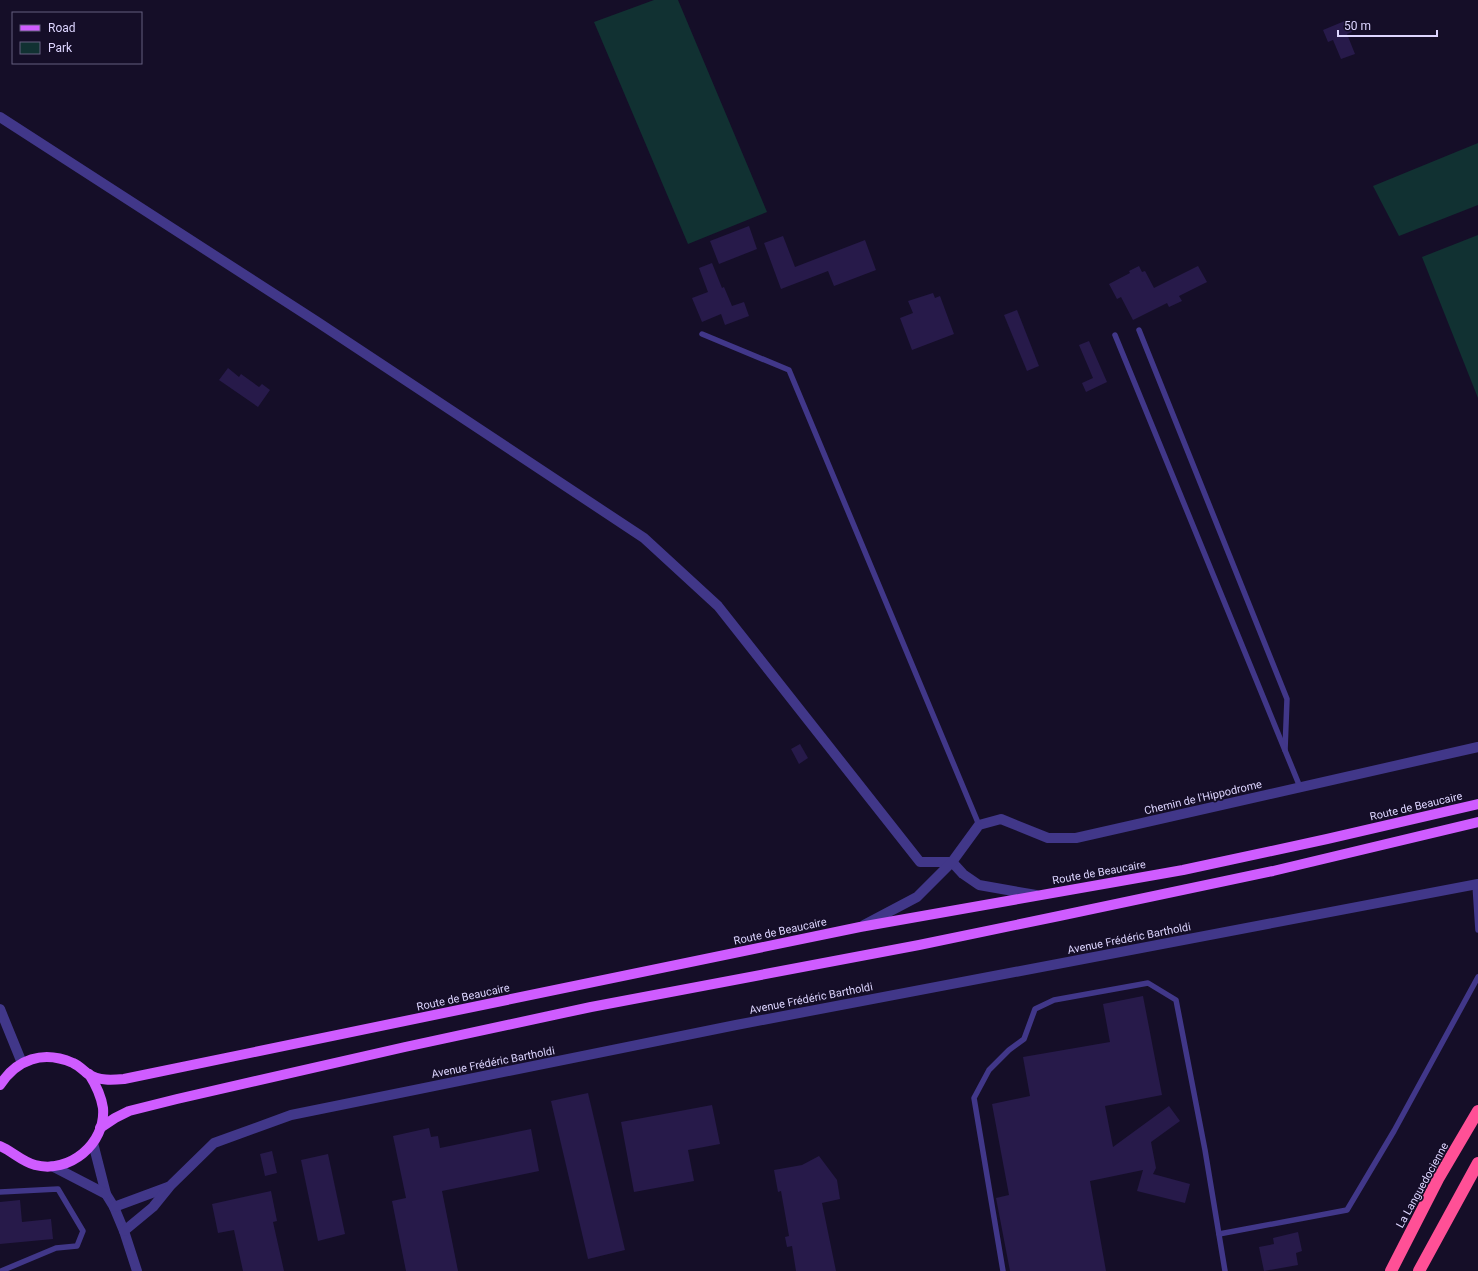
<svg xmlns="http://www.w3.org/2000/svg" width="1478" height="1271" font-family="Roboto,sans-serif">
  <rect width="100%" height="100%" fill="#150e28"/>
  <!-- green -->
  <g fill="#113132">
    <path d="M654,0H678L767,212L688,244L594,22Z"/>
    <path d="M1478,143V205L1399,236L1373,186Z"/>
    <path d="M1478,235V398L1422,257Z"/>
  </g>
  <!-- building -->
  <g fill="#271a4a">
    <path d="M1347,20L1352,32L1347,34L1355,54L1341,59L1333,40L1328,42L1323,30Z"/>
    <path d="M749,226L757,249L719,264L710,241Z"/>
    <path d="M783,236L795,267L865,240L876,270L834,286L828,271L781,289L764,243Z"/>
    <path d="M712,263L722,288L724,287L732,306L744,302L749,316L725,325L721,314L702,322L692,298L708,292L699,268Z"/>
    <path d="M1139,266L1142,272L1145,271L1154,288L1198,266L1207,282L1179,296L1182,301L1169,307L1167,303L1133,320L1121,297L1117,299L1109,284L1130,273L1129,271Z"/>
    <path d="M933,293L935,298L940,296L954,334L912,350L900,318L913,313L908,301Z"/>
    <path d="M1017,310L1039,366L1027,371L1004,315Z"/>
    <path d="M1089,341L1107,382L1086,392L1082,383L1093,378L1079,345Z"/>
    <path d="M228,368L239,377L241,374L259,387L262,384L270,390L258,407L219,380Z"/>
    <path d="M800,744L808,758L799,764L791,749Z"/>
    <path d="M1143,996L1162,1095L1105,1106L1113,1147L1169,1106L1180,1121L1151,1142L1156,1168L1153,1174L1190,1184L1185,1203L1137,1191L1143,1170L1090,1181L1106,1271H1010L996,1198L1009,1195L992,1104L1030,1096L1023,1057L1110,1042L1103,1004Z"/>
    <path d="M588,1093L625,1250L588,1259L551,1101Z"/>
    <path d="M712,1105L720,1144L688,1150L694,1181L634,1192L621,1122Z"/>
    <path d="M429,1128L431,1137L438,1136L440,1148L531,1129L539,1171L442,1191L458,1271H406L392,1201L406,1198L393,1136Z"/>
    <path d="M272,1151L277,1173L265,1176L260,1154Z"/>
    <path d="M328,1154L345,1234L318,1241L301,1160Z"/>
    <path d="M819,1156L837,1180L840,1199L822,1203L836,1271H796L792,1246L787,1247L785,1237L789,1236L781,1191L778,1192L774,1170L802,1165Z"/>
    <path d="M271,1191L277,1221L273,1222L284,1271H243L234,1230L218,1233L212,1204Z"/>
    <path d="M20,1200L22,1222L51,1219L53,1239L0,1244V1202Z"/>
    <path d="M1298,1232L1302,1251L1296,1253L1298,1265L1264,1271L1259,1247L1274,1244L1273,1238Z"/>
  </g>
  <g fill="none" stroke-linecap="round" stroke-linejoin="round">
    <!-- lane -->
    <g stroke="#413789" stroke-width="5.5">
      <path d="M1139,330L1287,699L1285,750"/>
      <path d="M702,334L789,370L979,825"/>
      <path d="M1115,335L1300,787"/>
      <path d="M1475,884L1478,930"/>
      <path d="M0,1192L58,1189L83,1231L77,1246L56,1248L1,1271"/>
      <path d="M1219,1234L1347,1210L1394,1131L1478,977"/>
      <path d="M1003,1271L974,1098L989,1070L1009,1050L1024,1039L1035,1009L1054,1000L1148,983L1176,1000L1205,1150L1225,1271"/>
    </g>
    <!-- street -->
    <g stroke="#413789" stroke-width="10">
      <path d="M0,117L316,321L644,538L718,606L920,862H952"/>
      <path d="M952,862L963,874L979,885L1036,895"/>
      <path d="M864,925L917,897L952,862L979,825L1001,819L1048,838H1076L1478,747"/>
      <path d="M0,1009L22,1063"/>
      <path d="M93,1143L106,1194L114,1207L124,1231L137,1271"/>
      <path d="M52,1166L106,1194"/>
      <path d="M114,1207L168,1187"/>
      <path d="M124,1231L153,1207L170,1186L214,1143L291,1115L736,1025L1478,884"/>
    </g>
    <!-- primary -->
    <g stroke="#cf5cff" stroke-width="10">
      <path d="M0,1085C17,1059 43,1050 73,1063C78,1065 83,1070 88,1074C99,1081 112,1080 124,1079L860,927L1183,870L1327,839L1478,804"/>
      <path d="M100,1128L115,1118L129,1111L177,1099L405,1047L591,1007L919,945L1059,916L1273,871L1478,822"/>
      <path d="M0,1146C12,1151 21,1161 35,1165C69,1174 106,1144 103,1108C101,1095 96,1085 89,1074"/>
    </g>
    <!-- highway -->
    <g stroke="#ff5096" stroke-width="12">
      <path d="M1391,1271L1438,1179L1478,1111"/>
      <path d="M1419,1271L1478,1163"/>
    </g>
  </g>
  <g text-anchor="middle" stroke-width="3.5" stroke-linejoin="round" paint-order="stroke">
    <!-- street labels -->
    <g font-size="11" fill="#ddd5ff" stroke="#150e28">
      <text transform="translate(1203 797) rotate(-13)" y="4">Chemin de l'Hippodrome</text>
      <text transform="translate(1416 806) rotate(-13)" y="4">Route de Beaucaire</text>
      <text transform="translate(1099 872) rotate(-10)" y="4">Route de Beaucaire</text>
      <text transform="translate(780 931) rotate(-12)" y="4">Route de Beaucaire</text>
      <text transform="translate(1129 938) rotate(-11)" y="4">Avenue Frédéric Bartholdi</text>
      <text transform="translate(463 997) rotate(-12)" y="4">Route de Beaucaire</text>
      <text transform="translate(811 998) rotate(-11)" y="4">Avenue Frédéric Bartholdi</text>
      <text transform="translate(493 1062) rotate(-11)" y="4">Avenue Frédéric Bartholdi</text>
      <text transform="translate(1422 1185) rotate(-61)" y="4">La Languedocienne</text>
    </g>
  </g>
  <!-- legend -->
  <rect x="12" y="12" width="130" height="52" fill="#150e28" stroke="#655e7e"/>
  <rect x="20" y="25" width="20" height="6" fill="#cf5cff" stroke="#655e7e"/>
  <text x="48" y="32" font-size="12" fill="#ddd5ff">Road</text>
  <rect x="20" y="42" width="20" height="12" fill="#113132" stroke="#655e7e"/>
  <text x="48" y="52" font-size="12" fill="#ddd5ff">Park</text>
  <!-- scale -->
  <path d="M1338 30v6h99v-6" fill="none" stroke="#ddd5ff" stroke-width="2"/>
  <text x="1344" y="30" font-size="12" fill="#ddd5ff" stroke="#150e28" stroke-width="3" paint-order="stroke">50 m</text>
</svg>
